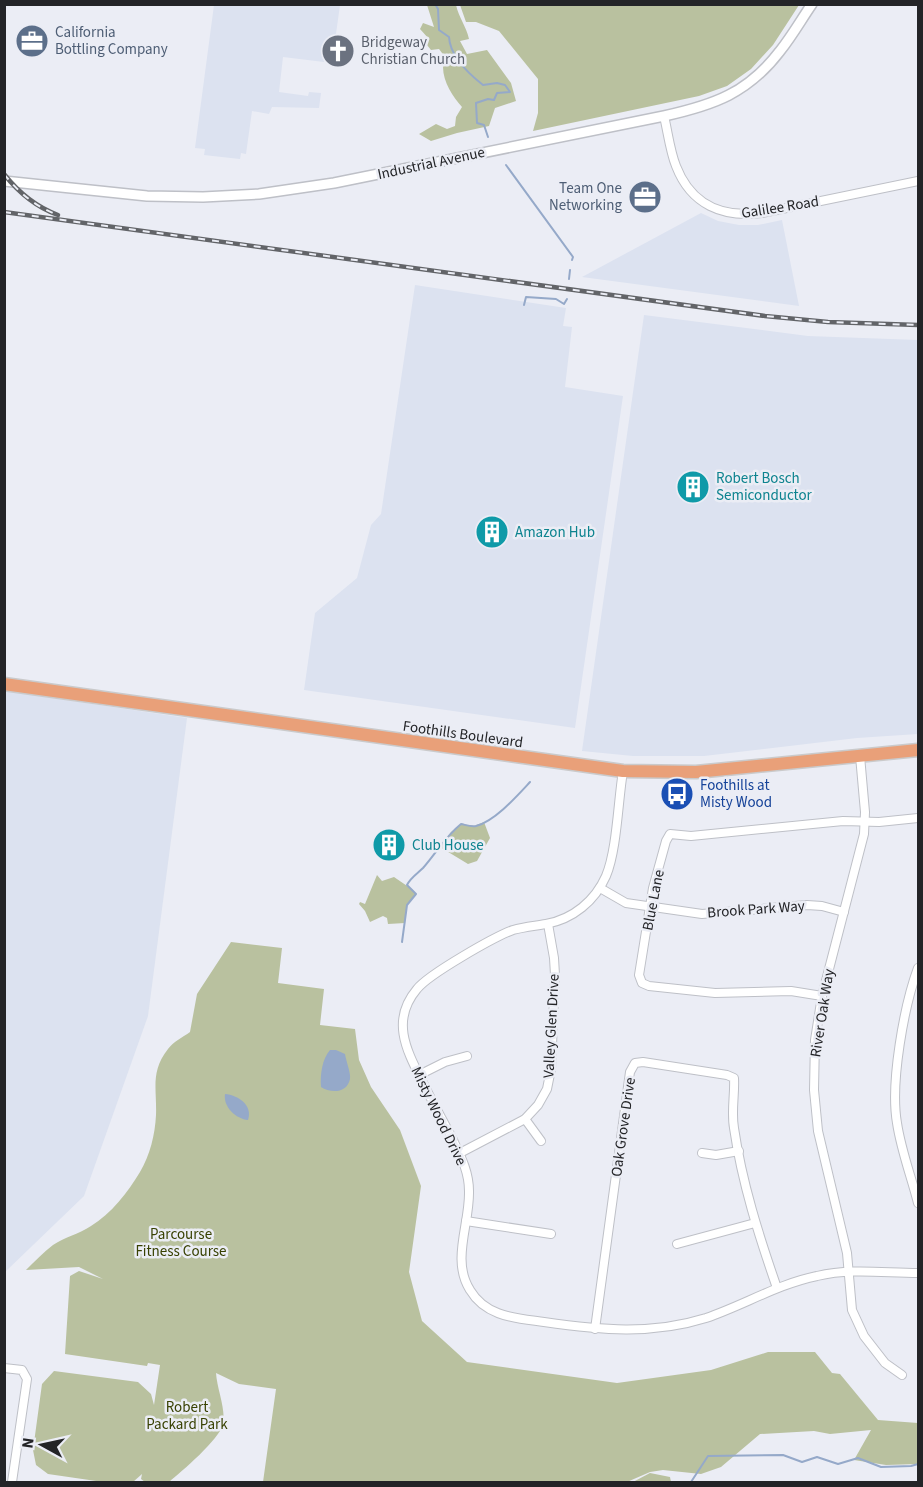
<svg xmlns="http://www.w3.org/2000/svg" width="923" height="1487" font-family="'Source Sans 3',sans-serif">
  <rect width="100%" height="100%" fill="#ebedf5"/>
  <!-- built -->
  <g fill="#dce2f0">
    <path d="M214,5H351L350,6L340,5L335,41L327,40L324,62L283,57L279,92L308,96L309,92L321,93L319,108L272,107L269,114L252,111L246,154L241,153L240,159L204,155L205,149L195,148Z"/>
    <path d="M701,213L718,221L739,225H758L782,220L799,306L582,277Z"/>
    <path d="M415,285L566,308L563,326L572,327L565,387L623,396L575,728L304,690L315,613L357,578L371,525L381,514Z"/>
    <path d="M644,315L808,336L918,340V734L857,738L704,756H633L582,751Z"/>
    <path d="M5,691L187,718L148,1016L84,1196L5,1272Z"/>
  </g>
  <!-- green -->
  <g fill="#b9c19f">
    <path d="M427,5H456C459,18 466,26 469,39L460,41L467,54L487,50L511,83L516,101L495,108L489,126L457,133L431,141L419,134L436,124L447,129L455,126L456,117L462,107C451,95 438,74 445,57L439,49L431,50L423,40L429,39L420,29L423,23L434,27Z"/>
    <path d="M460,5V4L799,5L773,45L751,69L727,86L699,96L533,131L538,113V79L499,31L476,22H466Z"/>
    <path d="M484,822L490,838L477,861L468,864L440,847L451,832L461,824L474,826Z"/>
    <path d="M377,875L382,881L394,877L413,890L416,894L407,905L405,923L388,924L387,918L383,916L370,922L365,911L359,904L360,902L365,904Z"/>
    <path d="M231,942L282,948L278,983L324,989L320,1025L355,1029L359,1060L371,1087L400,1130L421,1186L409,1272L422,1321L467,1362L617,1383L711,1370L768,1352H815L832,1373L840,1374L878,1420L918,1423V1464L886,1465L854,1460L871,1430L830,1434L814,1431L760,1434L721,1467L701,1474L663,1470L650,1472L627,1482H263L276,1389L239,1384L216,1373C217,1389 226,1409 223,1424C220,1439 181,1472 169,1482H145L141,1479L142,1474L133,1482H103L48,1474L36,1465L33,1450L42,1384L54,1371L138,1382L151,1394L154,1405L160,1365L148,1363L147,1366L65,1354L70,1276L79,1271L103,1279L79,1267L26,1270C35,1261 44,1252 53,1245C65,1237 79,1234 91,1226C111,1214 128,1192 140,1172C150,1155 155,1135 156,1115C157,1089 150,1072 168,1049C173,1042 183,1037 190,1032L197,994Z"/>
    <path d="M650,1473L670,1477L671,1482H633Z"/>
  </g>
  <!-- water -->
  <g fill="#95a9c9">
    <path d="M330,1050H336L345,1054C346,1061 351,1073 350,1079C347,1094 330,1093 321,1087C320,1075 322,1059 330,1050Z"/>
    <path d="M225,1094C238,1095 253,1105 248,1120C236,1119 223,1107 225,1094Z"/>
  </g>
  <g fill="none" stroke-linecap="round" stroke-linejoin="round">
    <!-- stream -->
    <g stroke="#95a9c9" stroke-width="2">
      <path d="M435,4L438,9L439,30L449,37C450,56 469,74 483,85L497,83L505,85L510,92L497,93L494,100L488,99L476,103L477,123L484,125L488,137"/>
      <path d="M506,165L573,257L572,260"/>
      <path d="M569,279L570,270"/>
      <path d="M524,305L526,297L556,299L564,304L567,299"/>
      <path d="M402,942L407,905L416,894L407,885C410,878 418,873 423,868C436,853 446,836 461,824C466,825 471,827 476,826C495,821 517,796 530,782"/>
      <path d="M691,1482L708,1456L783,1455L802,1462L817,1457L838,1464L858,1458L881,1467L911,1466L918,1464"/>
    </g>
    <!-- minor casing -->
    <g stroke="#bec0c7" stroke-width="10">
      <g id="minor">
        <path d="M664,116C668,133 670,151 676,166C691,205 723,218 762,213L918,181"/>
        <path d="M860,756L865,812L864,834L822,996L815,1040L814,1090L818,1131L847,1253L852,1310L864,1336L885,1363L902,1375"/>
        <path d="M623,771C618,801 617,850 606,876C595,901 573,919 546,924C535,926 524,927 513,930C494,937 429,974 417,989C390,1021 407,1051 423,1083C432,1101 442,1119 452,1138C460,1155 469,1171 469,1191C470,1224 451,1260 470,1290C486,1317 516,1318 544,1322C600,1330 652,1335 706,1318C744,1305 778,1284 817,1276C851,1268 884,1273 918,1273"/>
        <path d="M600,888L626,903L702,914L807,905L822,906L844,912"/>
        <path d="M918,968C904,1006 890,1083 897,1123C901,1150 911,1176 918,1203"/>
        <path d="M822,996L791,991L715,993L649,986L642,983L639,975L653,888L666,841L670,834L691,836L843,821L879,822L918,818"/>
        <path d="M419,1075L445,1062L467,1056"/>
        <path d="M525,1119L541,1141"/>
        <path d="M460,1153L525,1119L538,1105L547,1089L551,1069L555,975L554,958L548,924"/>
        <path d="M702,1153L716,1155L739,1151"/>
        <path d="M466,1221L551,1234"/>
        <path d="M677,1244L755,1223"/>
        <path d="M595,1329L630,1072L635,1063L643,1062L727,1075L734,1078C735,1095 731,1111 734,1128C742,1183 759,1236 777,1288"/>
        <path d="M4,1368L22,1370L27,1379L12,1482"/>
      </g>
    </g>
    <!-- tertiary casing -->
    <g stroke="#bec0c7" stroke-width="12">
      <path id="tertiary" d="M4,181L147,196L203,197L259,194L334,183L664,116C714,105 748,93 780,51C792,36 801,20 812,4"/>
    </g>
    <!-- primary casing -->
    <g stroke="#cacacb" stroke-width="15">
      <path id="primary" d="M4,684L623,771L696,772L918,750"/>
    </g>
    <!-- minor -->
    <use href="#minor" stroke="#fff" stroke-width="8"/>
    <!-- tertiary -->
    <use href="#tertiary" stroke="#fff" stroke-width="9"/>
    <!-- primary -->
    <use href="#primary" stroke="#e9a079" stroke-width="12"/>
    <!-- rail casing -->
    <g stroke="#626468" stroke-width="4.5">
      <g id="rail">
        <path d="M4,174C19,193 36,207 58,215"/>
        <path d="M4,212L765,316L828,322L918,325"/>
      </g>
    </g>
    <!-- rail -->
    <use href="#rail" stroke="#ebedf5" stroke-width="2" stroke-dasharray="7" stroke-linecap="butt"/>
  </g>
  <!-- icons -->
  <defs>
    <g id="office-disc" transform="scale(1.725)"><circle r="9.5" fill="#5c6f8a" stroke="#ebedf5"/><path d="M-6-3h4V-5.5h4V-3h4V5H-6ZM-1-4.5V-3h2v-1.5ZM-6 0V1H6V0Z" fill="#fff"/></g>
    <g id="church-disc" transform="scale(1.725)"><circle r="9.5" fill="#6b7280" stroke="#ebedf5"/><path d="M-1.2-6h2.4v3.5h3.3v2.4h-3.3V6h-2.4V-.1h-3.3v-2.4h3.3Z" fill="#fff"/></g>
    <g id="building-disc" transform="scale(1.725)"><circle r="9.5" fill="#0f9aa8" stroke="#ebedf5"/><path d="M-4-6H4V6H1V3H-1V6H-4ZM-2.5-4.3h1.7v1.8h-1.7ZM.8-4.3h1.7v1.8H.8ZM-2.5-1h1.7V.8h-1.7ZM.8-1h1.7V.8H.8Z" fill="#fff"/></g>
    <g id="bus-disc" transform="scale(1.725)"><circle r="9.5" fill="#1a4fb4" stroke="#ebedf5"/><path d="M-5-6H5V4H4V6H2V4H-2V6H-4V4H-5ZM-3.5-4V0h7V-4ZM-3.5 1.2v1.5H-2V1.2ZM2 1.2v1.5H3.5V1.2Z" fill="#fff"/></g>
  </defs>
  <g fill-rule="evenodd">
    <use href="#office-disc" x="32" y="41"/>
    <use href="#church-disc" x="338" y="51"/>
    <use href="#office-disc" x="645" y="197"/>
    <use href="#building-disc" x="693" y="487"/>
    <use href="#building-disc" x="492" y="532"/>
    <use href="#bus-disc" x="677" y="794"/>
    <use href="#building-disc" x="389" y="845"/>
  </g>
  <g text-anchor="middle" stroke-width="5" stroke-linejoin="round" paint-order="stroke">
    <!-- service labels -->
    <g font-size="15" fill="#4e5e75" stroke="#ebedf5" text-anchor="start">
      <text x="55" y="37">California<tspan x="55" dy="17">Bottling Company</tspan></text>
      <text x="622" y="193" text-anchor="end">Team One<tspan x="622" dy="17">Networking</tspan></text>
    </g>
    <!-- worship labels -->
    <g font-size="15" fill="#5b616d" stroke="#ebedf5" text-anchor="start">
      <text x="361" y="47">Bridgeway<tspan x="361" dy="17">Christian Church</tspan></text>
    </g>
    <!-- street labels -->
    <g font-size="15" fill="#232427" stroke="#ebedf5">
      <text transform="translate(431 163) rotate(-12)" y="5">Industrial Avenue</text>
      <text transform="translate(780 207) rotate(-9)" y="5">Galilee Road</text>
      <text transform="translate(463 734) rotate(8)" y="5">Foothills Boulevard</text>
      <text transform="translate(653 900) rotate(-79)" y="5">Blue Lane</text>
      <text transform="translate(756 909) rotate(-4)" y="5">Brook Park Way</text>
      <text transform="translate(822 1013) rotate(-81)" y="5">River Oak Way</text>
      <text transform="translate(551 1026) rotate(-87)" y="5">Valley Glen Drive</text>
      <text transform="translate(439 1116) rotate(64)" y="5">Misty Wood Drive</text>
      <text transform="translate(623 1127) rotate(-82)" y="5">Oak Grove Drive</text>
    </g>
    <!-- culture labels -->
    <g font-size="15" fill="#0d838f" stroke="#ebedf5" text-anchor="start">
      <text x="716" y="483">Robert Bosch<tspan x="716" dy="17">Semiconductor</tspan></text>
      <text x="515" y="537">Amazon Hub</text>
      <text x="412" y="850">Club House</text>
    </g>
    <!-- transit labels -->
    <g font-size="15" fill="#164399" stroke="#ebedf5" text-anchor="start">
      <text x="700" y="790">Foothills at<tspan x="700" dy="17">Misty Wood</tspan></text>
    </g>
    <!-- park labels -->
    <g font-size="15" fill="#384102" stroke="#ebedf5">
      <text x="181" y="1239">Parcourse<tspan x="181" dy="17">Fitness Course</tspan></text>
      <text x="187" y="1412">Robert<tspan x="187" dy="17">Packard Park</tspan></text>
    </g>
  </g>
  <!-- border -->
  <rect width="923" height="1487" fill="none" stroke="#232427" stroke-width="12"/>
  <!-- north arrow -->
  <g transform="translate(42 1445) rotate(278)" stroke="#ebedf5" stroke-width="4.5" paint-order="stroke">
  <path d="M0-4.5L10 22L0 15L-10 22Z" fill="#232427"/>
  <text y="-9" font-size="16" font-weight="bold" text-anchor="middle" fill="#232427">N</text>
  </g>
</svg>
